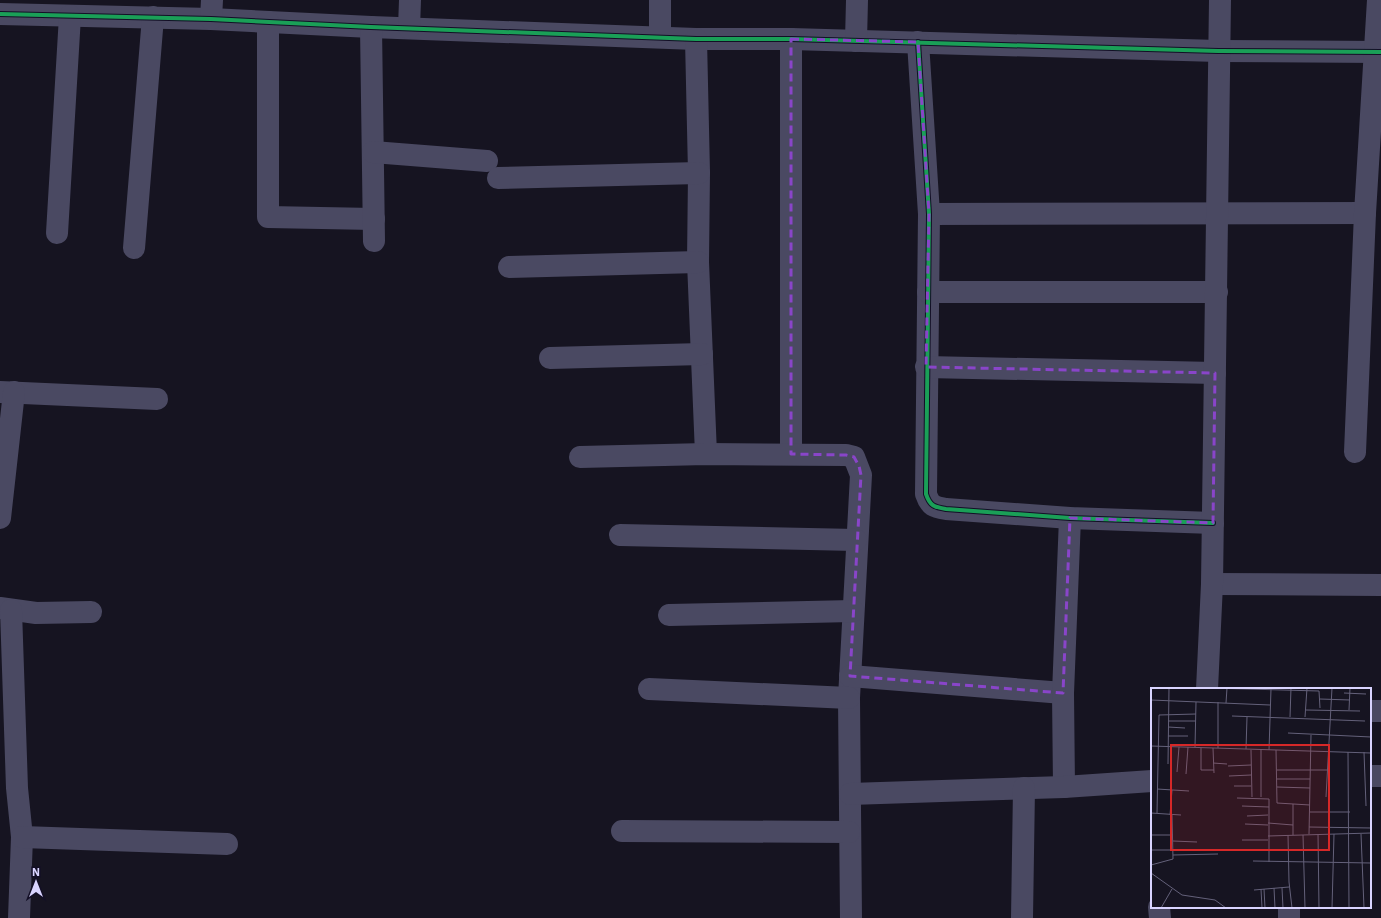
<svg xmlns="http://www.w3.org/2000/svg" width="1381" height="918" font-family="'IBM Plex Sans',sans-serif">
  <rect width="100%" height="100%" fill="#161421"/>
  <g fill="none" stroke-linecap="round" stroke-linejoin="round">
    <!-- street -->
    <g stroke="#4a4962" stroke-width="22">
      <path d="M0,14L211,19L371,27L696,39H791L1218,51L1381,52"/>
      <path d="M211,19L212,0"/>
      <path d="M268,22V217L374,219"/>
      <path d="M371,27L374,241"/>
      <path d="M409,28L410,0"/>
      <path d="M660,37V0"/>
      <path d="M696,39L699,173L698,262L706,454"/>
      <path d="M856,41L857,0"/>
      <path d="M918,42L929,214L926,494C930,506 934,507 946,509L1070,518L1213,523"/>
      <path d="M373,152L487,161"/>
      <path d="M498,178L699,173"/>
      <path d="M929,214L1365,213"/>
      <path d="M57,233L70,16"/>
      <path d="M134,248L153,17"/>
      <path d="M509,267L698,262"/>
      <path d="M928,292H1217"/>
      <path d="M550,358L702,354"/>
      <path d="M926,367L1215,373"/>
      <path d="M0,392L157,399"/>
      <path d="M1355,452L1365,213L1378,0"/>
      <path d="M791,454V39"/>
      <path d="M580,457L706,454L846,455L854,457L861,475L849,698L851,918"/>
      <path d="M0,518L14,392"/>
      <path d="M620,535L856,540"/>
      <path d="M1212,584L1381,585"/>
      <path d="M0,608L36,613L91,612"/>
      <path d="M11,610L17,788L22,837L19,918"/>
      <path d="M669,615L853,611"/>
      <path d="M850,676L1063,693"/>
      <path d="M649,689L849,698"/>
      <path d="M1207,689L1212,584L1220,0"/>
      <path d="M1370,711H1381"/>
      <path d="M1370,776H1381"/>
      <path d="M1064,787L1063,693L1070,518"/>
      <path d="M850,794L1064,787L1152,781"/>
      <path d="M622,831L849,832"/>
      <path d="M22,837L227,844"/>
      <path d="M1159,907L1160,918"/>
      <path d="M1289,907V918"/>
      <path d="M1022,918L1024,788"/>
    </g>
    <!-- cycleway casing -->
    <g stroke="#130f26" stroke-width="6">
      <g id="cycleway">
        <path d="M0,14L211,19L371,27L696,39H791L1218,51L1381,52"/>
        <path d="M918,42L929,214L926,494C930,506 934,507 946,509L1070,518L1213,523"/>
      </g>
    </g>
    <!-- cycleway -->
    <use href="#cycleway" stroke="#1a9f57" stroke-width="4"/>
  </g>
  <!-- marked area -->
  <path fill="none" stroke="#8945c9" stroke-width="3" stroke-dasharray="8 5" stroke-linejoin="round" d="M791,39L918,42L929,214L926,367L1215,373L1213,523L1070,518L1063,693L850,676L861,475L859,466L854,457L846,455L791,454Z"/>
  <!-- overview -->
  <g transform="translate(1151 688)">
    <rect width="220" height="220" fill="#161421"/>
    <path fill="none" stroke="#64617a" stroke-width="1" d="M59,0L168,3L169,20M193,5L215,6M169,11L199,12M0,12L119,17M75,15L76,0M155,22L209,23M198,22L199,0M81,28L214,33M139,29L140,0M154,29L156,0M17,33H45M17,39L34,40M137,45L220,49M17,48H37M0,58L220,65M44,59L45,14M50,60V82H63M62,60L63,85M67,60V14M95,61L96,29M100,62L101,109M118,62L120,1M125,62L126,115L159,117M197,64L198,220M213,64L215,118M62,75L76,76M17,76L18,0M77,78L100,77M126,82H176M26,84L28,59M35,86L37,59M78,88L100,87M126,91H159M83,98H100M126,99L159,100M6,101L38,103M110,109V62M175,109L181,0M86,110L118,111V174M91,118L118,119M159,124H199M0,125L30,127M6,125L8,27L45,26M19,127L21,102M96,128L117,127M117,135L142,137M94,136L117,137M158,139L220,140M158,146L160,47M167,146L168,220M210,146L213,220M0,147H22M137,147L138,194L141,220M142,147V116M152,147L154,220M117,148L220,145M91,152H117M22,153L46,154M0,162H22M22,167L67,166M102,173L220,175M0,177L22,171L21,127M0,185L31,207L64,212L75,220M123,200L124,220M131,200L132,220M110,201L111,220M113,201L114,220M103,202L138,199M10,220L21,201M181,220L183,146"/>
    <path fill="#d62828" fill-opacity="0.15" stroke="#d62828" stroke-width="2" d="M20,57H178V162H20Z"/>
    <rect width="220" height="220" fill="none" stroke="#d9d4ff" stroke-width="2"/>
  </g>
  <!-- north arrow -->
  <g transform="translate(36 882)" stroke="#130f26" stroke-width="3" paint-order="stroke">
  <path d="M0-3L7 15L0 10L-7 15Z" fill="#d9d4ff"/>
  <text y="-6" font-size="11" font-weight="bold" text-anchor="middle" fill="#d9d4ff">N</text>
  </g>
</svg>
